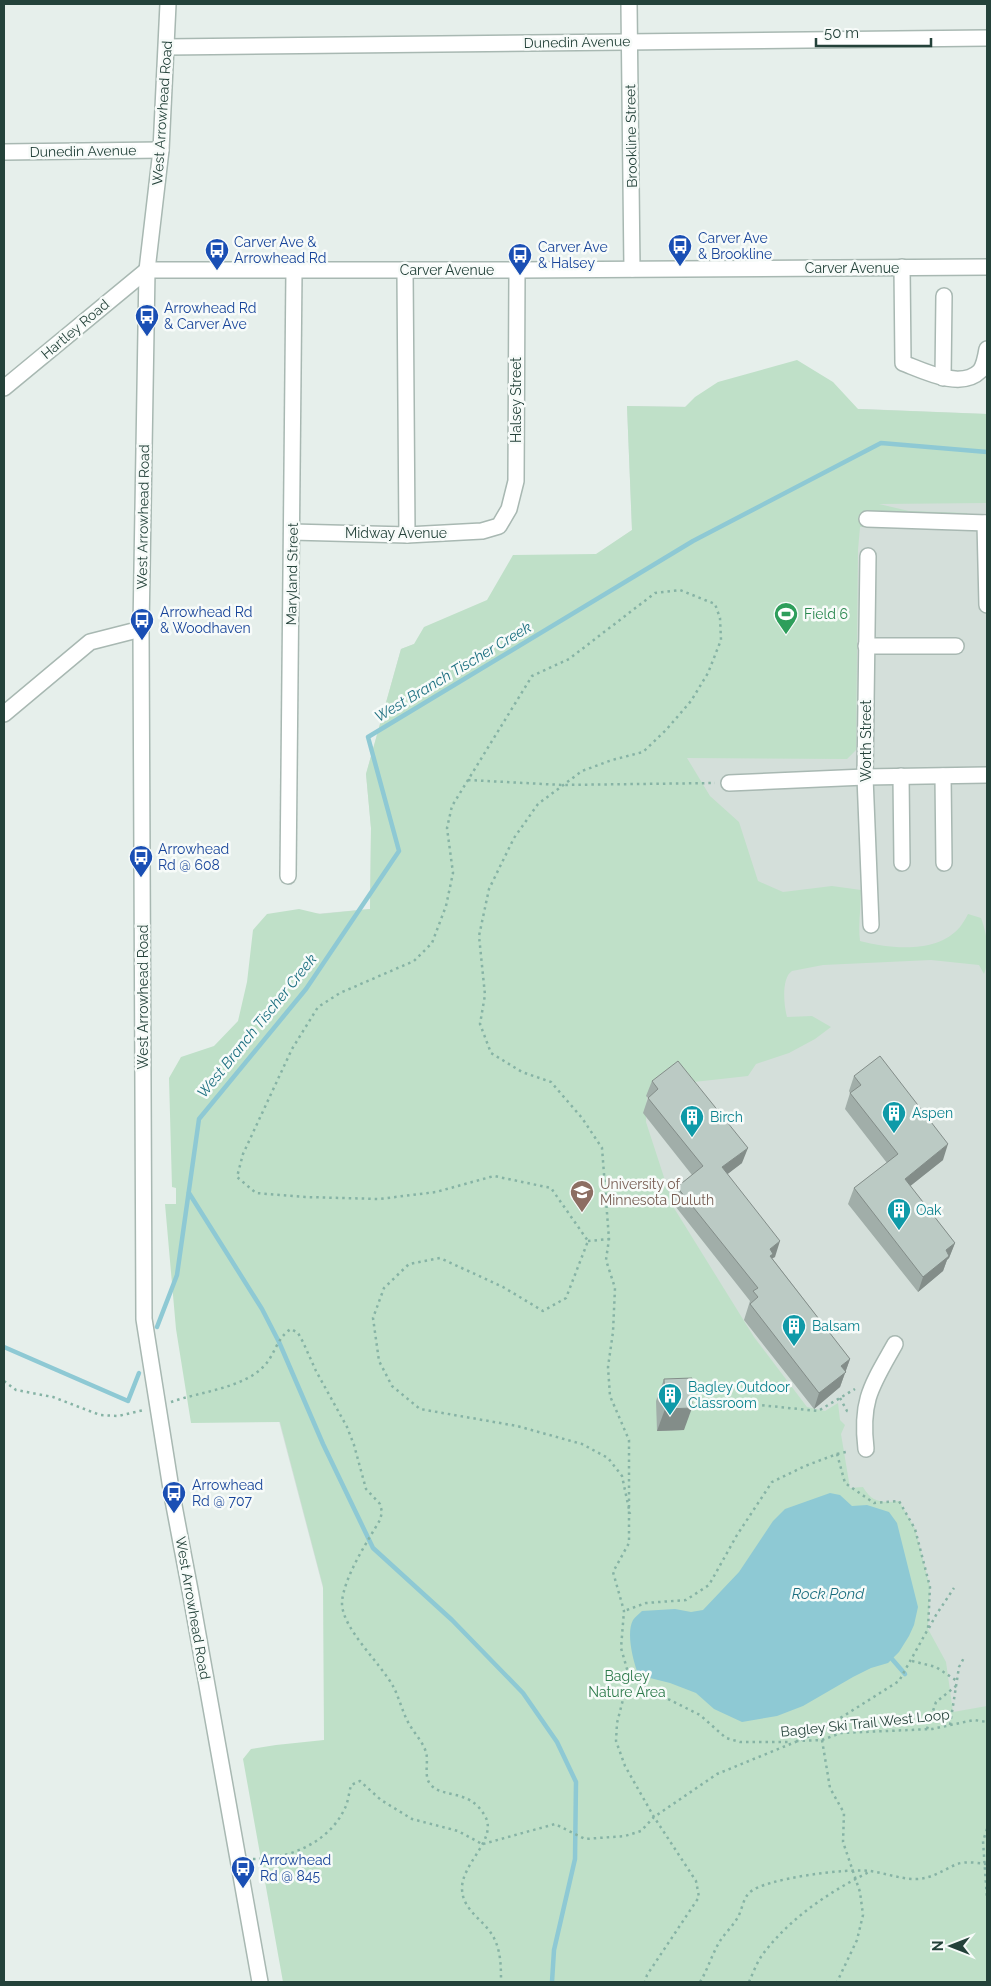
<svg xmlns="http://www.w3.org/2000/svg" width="991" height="1986" font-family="Raleway,sans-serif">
  <rect width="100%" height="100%" fill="#e6efeb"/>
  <!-- built -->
  <path fill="#d4dfda" d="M627,406L863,409L987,414V1982L329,1741V1611L275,1406L293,916L370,909L371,828L366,774L401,649L532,599L632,530Z"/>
  <!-- green -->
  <path fill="#bfe0c8" d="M797,360L833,382L858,409L987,414V503L879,504L909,511L967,513L974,527H860L858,550L856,750L847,759L687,758L710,796L739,822L758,881L783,892L832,886L861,890C861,908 858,924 860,941C891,949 937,954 960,927C963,923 966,918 968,914L981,918C987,934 991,957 984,974L979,965L931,960L823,965L792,971C781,978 784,1006 787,1017L812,1016L831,1027L815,1039L789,1053L756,1064L748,1076L694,1082L672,1067L647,1094L646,1122L674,1208L754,1337L807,1407L825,1411L838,1403L840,1420L845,1425L841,1434L850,1488L863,1487C872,1503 883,1503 899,1501L915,1529L930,1587L928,1629L946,1662L953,1712L987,1706V1982H283L243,1759L251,1749L276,1745L324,1740L323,1586L280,1422L191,1423L176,1329L165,1204H176V1188L172,1187L169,1078L181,1057L214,1046L238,1021L247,982L253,930L267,914L299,909L320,914L370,909L371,828L366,774L401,649L414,644L424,627L487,600L513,555L596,554L632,530L627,406L685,407L695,397L718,382Z"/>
  <!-- water -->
  <path fill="#8ec9d4" d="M830,1493L840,1495L852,1506L867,1505L889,1512L897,1523L918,1607L914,1625L909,1636L899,1652L888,1663L871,1668L853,1677L803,1706L777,1716L742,1722L714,1709L696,1693L670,1683L650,1678L637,1671C633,1659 626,1633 633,1620C635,1617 639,1614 642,1611L675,1609L691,1612L703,1610L739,1572L773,1521L785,1509Z"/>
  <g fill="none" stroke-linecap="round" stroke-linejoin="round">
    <!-- stream -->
    <g stroke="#8ec9d4" stroke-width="4.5">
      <path d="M189,1193L262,1309L279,1342L323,1444L373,1548L452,1620L523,1693L557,1742L576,1782L575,1859L554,1950L552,1982"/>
      <path d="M157,1327L177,1275L199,1119L306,989L399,851L368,737L693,541L881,443L987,452"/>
      <path d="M4,1347L128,1401L139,1373"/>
      <path d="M892,1659L905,1674"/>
    </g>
    <!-- minor casing -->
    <g stroke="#a8b8b2" stroke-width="18">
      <g id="minor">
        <path d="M168,4L161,150L147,270L141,629L144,1319L172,1495L190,1590L260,1982"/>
        <path d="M629,4L632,269"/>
        <path d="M167,47L987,38"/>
        <path d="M4,152L161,150"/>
        <path d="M902,267L903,363C924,371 961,390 980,371C984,366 986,355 987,349"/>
        <path d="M147,270H517L987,267"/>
        <path d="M405,271L407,535"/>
        <path d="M943,378L944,296"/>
        <path d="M4,388L147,270"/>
        <path d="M867,519L987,523"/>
        <path d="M985,523L987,605"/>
        <path d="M292,532L407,535L482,531L499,526L509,509L516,481L517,270"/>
        <path d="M868,556L865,777L871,925"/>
        <path d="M866,646H956"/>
        <path d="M4,714L90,642L141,629"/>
        <path d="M901,776L902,863"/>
        <path d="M943,776L944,863"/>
        <path d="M729,783L865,777L987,775"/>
        <path d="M288,876L294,271"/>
        <path d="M866,1449C860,1400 872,1385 895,1344"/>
      </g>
    </g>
    <!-- path -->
    <g stroke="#86b3a5" stroke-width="2.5" stroke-dasharray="2.5 4" stroke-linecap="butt">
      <path d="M468,780L562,785L715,783"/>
      <path d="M588,1241L609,1239"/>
      <path d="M4,1381L16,1390L53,1397L100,1415L118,1416L144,1410"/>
      <path d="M691,1398L818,1411L855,1389"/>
      <path d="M840,1398L847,1411L851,1413"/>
      <path d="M171,1402C199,1392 244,1388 264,1366C275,1355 277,1337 291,1329L298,1333L303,1342L316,1371L347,1427L354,1445L366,1489L380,1504L382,1512L380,1520C367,1542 344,1577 342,1602C341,1628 381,1663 394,1688C399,1698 402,1710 407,1720C412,1731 422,1740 426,1752C429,1762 423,1777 431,1785C444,1799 469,1788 485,1816C498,1839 462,1863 462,1888C462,1911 485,1920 494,1938C501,1952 501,1967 501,1982"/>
      <path d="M837,1454L846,1452"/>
      <path d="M929,1628L936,1615L954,1588"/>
      <path d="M912,1661L936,1667L957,1681"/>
      <path d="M629,1676L621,1648L624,1611L613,1572L629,1543V1440L610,1396L608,1367L613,1332L615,1288L606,1260L609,1239L602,1148L582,1118L551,1082L522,1072L491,1053L480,1024L485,995L479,936L489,889L514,838L538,804L582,771L612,760L643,752L666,730L691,701L708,673L721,640L720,618L715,604L680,590L655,593L569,659L532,676L452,806L447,828L453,873L446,906L432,943L414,961L340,993L318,1007L292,1049L243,1154L237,1177L256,1193L305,1197L379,1199L436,1192L494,1176L551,1188L588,1241L566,1298L543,1311L503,1287L440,1258L409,1264L384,1288L373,1318L379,1361L392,1386L420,1409L517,1426L582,1444L608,1458L622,1476L630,1514"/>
      <path d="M629,1676L644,1687L700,1715L726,1738L740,1742H790"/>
      <path d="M629,1676L617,1723L616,1741L625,1766L654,1817L696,1881L699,1897L647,1975L645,1982"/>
      <path d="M950,1725L959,1667L965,1656"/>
      <path d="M927,1729L936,1702L956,1686"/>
      <path d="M822,1740L830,1788L844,1813L843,1842L860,1892L863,1915L857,1940L837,1982"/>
      <path d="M796,1741L822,1740L841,1733L932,1729L974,1720L987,1722"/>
      <path d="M987,1829L983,1841L987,1899"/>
      <path d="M483,1844L555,1824L585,1839L625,1836L641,1831L654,1817L717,1774L815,1734L899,1681L928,1629L930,1587L915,1529L899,1501L874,1503L845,1483L837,1454L805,1466L772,1482L737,1535L709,1585L686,1600L646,1603L624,1611"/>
      <path d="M253,1859C289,1859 329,1843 345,1808C348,1802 349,1793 351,1785L360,1781L381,1800L412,1819L458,1831L482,1844"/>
      <path d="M700,1982C708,1969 712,1954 720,1941C725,1933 733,1926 738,1917C742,1910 743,1899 749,1893C764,1878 849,1868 870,1871C885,1873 900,1879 915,1879C932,1879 943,1870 957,1864C966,1861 978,1863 987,1864"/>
      <path d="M749,1982C753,1973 757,1962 763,1954C790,1918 829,1892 869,1872"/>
    </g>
    <!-- minor -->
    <use href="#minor" stroke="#fff" stroke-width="15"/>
  </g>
  <!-- wall -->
  <g fill="#a1aea9">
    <path d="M854,1076L943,1160L910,1186L955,1243L949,1258L947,1260L943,1271L918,1292L848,1204L854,1188L887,1163L845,1109L850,1093L849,1091Z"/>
    <path d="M652,1081L742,1163L727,1174L775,1257L772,1258L850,1359L840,1387L814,1409L744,1320L750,1301L672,1202L677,1187L692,1175L643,1113L648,1098L646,1096Z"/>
    <path d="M664,1379L684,1430L657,1431L656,1401Z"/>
  </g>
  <!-- shaded-wall -->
  <g fill="#838d89">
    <path d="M948,1144L943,1160L899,1195L905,1179Z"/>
    <path d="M748,1148L742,1163L716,1183L722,1167Z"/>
    <path d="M780,1241L775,1257L771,1259L770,1249Z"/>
    <path d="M955,1243L949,1258L947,1260L943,1271L918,1292L923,1277L946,1250Z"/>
    <path d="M850,1359L840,1387L814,1409L819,1393L841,1366Z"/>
    <path d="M692,1408L684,1430L657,1431L665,1409Z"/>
  </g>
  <!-- building -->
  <g fill="#bbcac4" stroke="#838d89">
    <path d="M880,1056L948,1144L905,1179L955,1243L946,1250L949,1256L923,1277L854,1188L898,1154L850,1093L861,1085L854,1076Z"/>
    <path d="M678,1061L748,1148L722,1167L780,1241L770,1249L773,1254L770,1256L850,1359L841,1366L846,1372L819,1393L750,1304L758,1297L753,1291L758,1288L677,1187L703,1166L648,1098L658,1089L652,1081Z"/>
    <path d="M692,1378V1408L665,1409L664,1379Z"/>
  </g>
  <!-- icons -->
  <defs>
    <g id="bus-pin" transform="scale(1.25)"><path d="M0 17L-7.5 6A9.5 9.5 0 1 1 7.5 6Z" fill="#1a4fb4" stroke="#f7fbf9"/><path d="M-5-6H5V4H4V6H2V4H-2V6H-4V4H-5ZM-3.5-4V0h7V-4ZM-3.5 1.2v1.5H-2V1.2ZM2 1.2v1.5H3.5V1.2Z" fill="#fff"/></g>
    <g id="stadium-pin" transform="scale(1.25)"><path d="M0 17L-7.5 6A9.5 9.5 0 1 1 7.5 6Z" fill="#2e9e5b" stroke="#f7fbf9"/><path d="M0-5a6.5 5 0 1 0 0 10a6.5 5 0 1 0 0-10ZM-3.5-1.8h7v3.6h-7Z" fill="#fff"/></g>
    <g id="building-pin" transform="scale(1.25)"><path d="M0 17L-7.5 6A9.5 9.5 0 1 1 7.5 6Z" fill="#0f9aa8" stroke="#f7fbf9"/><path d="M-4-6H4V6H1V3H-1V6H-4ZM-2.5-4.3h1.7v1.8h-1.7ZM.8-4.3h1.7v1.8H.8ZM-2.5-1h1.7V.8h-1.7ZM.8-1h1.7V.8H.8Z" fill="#fff"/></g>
    <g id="university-pin" transform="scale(1.25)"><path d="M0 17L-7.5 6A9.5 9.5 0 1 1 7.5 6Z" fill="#8d6e63" stroke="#f7fbf9"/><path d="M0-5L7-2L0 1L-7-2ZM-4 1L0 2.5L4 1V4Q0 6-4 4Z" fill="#fff"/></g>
  </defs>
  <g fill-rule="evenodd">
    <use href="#bus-pin" x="680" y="246"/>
    <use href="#bus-pin" x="217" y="250"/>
    <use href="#bus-pin" x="520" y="255"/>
    <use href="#bus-pin" x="147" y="316"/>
    <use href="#stadium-pin" x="786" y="614"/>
    <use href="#bus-pin" x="142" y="620"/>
    <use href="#bus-pin" x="141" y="857"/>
    <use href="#building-pin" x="894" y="1113"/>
    <use href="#building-pin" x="692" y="1117"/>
    <use href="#university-pin" x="582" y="1192"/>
    <use href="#building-pin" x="899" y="1210"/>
    <use href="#building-pin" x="794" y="1326"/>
    <use href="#building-pin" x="670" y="1395"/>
    <use href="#bus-pin" x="174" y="1493"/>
    <use href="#bus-pin" x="243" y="1868"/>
  </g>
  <g text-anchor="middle" stroke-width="5" stroke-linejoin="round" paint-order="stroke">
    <!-- street labels -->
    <g font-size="14" fill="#24423a" stroke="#f7fbf9">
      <text transform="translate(577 42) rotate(-1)" y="5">Dunedin Avenue</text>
      <text transform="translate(162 113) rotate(-86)" y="5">West Arrowhead Road</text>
      <text transform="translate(631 136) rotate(-91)" y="5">Brookline Street</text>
      <text transform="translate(83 151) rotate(-1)" y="5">Dunedin Avenue</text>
      <text x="852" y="273">Carver Avenue</text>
      <text x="447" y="275">Carver Avenue</text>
      <text transform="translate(75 329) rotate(-40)" y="5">Hartley Road</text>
      <text transform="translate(516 400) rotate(-90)" y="5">Halsey Street</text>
      <text transform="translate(143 517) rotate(-89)" y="5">West Arrowhead Road</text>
      <text x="396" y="538">Midway Avenue</text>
      <text transform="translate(292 574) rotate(-89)" y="5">Maryland Street</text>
      <text transform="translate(866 741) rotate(-90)" y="5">Worth Street</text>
      <text transform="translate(143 997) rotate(-90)" y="5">West Arrowhead Road</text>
      <text transform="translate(193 1608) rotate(80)" y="5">West Arrowhead Road</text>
      <text transform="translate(865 1723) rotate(-6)" y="5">Bagley Ski Trail West Loop</text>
    </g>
    <!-- transit labels -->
    <g font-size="14" fill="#164399" stroke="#f7fbf9" text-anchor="start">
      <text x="698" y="243">Carver Ave<tspan x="698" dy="16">&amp; Brookline</tspan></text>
      <text x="234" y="247">Carver Ave &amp;<tspan x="234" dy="16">Arrowhead Rd</tspan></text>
      <text x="538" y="252">Carver Ave<tspan x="538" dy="16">&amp; Halsey</tspan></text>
      <text x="164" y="313">Arrowhead Rd<tspan x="164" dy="16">&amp; Carver Ave</tspan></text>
      <text x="160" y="617">Arrowhead Rd<tspan x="160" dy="16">&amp; Woodhaven</tspan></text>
      <text x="158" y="854">Arrowhead<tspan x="158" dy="16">Rd @ 608</tspan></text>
      <text x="192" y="1490">Arrowhead<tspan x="192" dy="16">Rd @ 707</tspan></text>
      <text x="260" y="1865">Arrowhead<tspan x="260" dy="16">Rd @ 845</tspan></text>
    </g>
    <!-- leisure labels -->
    <g font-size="14" fill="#27864d" stroke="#f7fbf9" text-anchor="start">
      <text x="804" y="619">Field 6</text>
    </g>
    <!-- culture labels -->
    <g font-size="14" fill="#0d838f" stroke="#f7fbf9" text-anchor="start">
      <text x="912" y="1118">Aspen</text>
      <text x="710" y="1122">Birch</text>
      <text x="916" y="1215">Oak</text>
      <text x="812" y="1331">Balsam</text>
      <text x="688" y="1392">Bagley Outdoor<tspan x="688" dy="16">Classroom</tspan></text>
    </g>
    <!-- education labels -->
    <g font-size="14" fill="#785e54" stroke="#f7fbf9" text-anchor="start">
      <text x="600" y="1189">University of<tspan x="600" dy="16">Minnesota Duluth</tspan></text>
    </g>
    <!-- park labels -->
    <g font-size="14" fill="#2d7a4b" stroke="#f7fbf9">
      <text x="627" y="1681">Bagley<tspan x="627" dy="16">Nature Area</tspan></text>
    </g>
    <!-- water labels -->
    <g font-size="15" font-style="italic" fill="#1c6f80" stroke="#f7fbf9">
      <text transform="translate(453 672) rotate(-31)" y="5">West Branch Tischer Creek</text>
      <text transform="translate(257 1026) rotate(-51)" y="5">West Branch Tischer Creek</text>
      <text x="828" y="1599">Rock Pond</text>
    </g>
  </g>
  <!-- border -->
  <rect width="991" height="1986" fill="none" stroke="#24423a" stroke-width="10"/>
  <!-- north arrow -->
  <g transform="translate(951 1946) rotate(270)" stroke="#f7fbf9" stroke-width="4" paint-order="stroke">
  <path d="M0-4L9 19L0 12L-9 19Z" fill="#24423a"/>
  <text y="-8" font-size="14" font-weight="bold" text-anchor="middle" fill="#24423a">N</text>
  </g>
  <!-- scale -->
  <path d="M816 38v8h115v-8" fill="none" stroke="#24423a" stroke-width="2.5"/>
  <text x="824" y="38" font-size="15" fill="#24423a" stroke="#f7fbf9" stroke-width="4" paint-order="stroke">50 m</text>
</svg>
